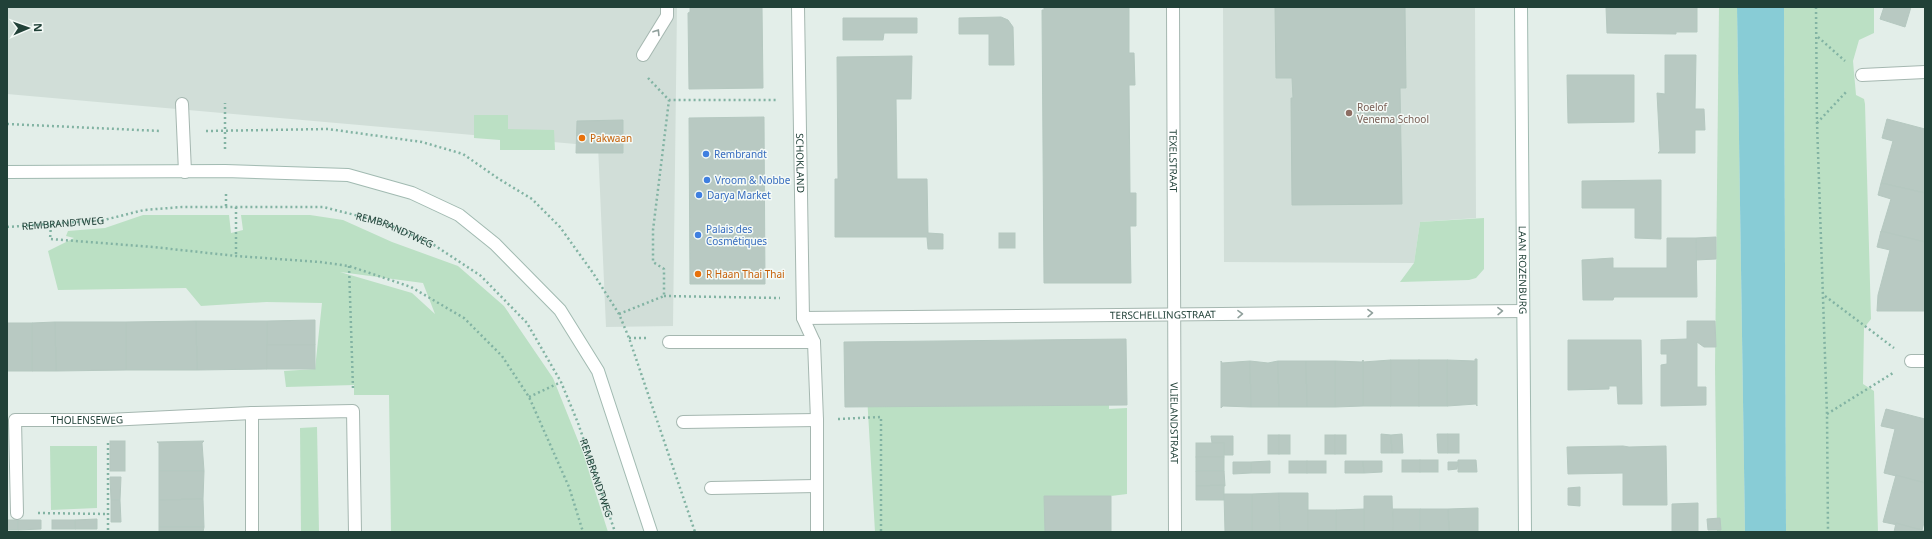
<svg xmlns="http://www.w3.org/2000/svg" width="1932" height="539" font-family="'Noto Sans',sans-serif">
  <rect width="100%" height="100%" fill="#e3eee9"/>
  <!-- built -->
  <g fill="#d1ded8">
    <path d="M7,7H677L673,326L606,327L598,146L7,94Z"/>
    <path d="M1223,7H1475L1476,218L1420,222L1414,263L1224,262Z"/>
  </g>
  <!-- green -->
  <g fill="#bbe0c4" fill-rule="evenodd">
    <path d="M1719,7H1737L1745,532H1717L1715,368Z"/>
    <path d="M1784,7H1874V33L1859,40L1853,61L1856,95L1864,99L1865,104L1871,319L1864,328L1863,384L1874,391L1878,532H1786Z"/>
    <path d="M474,115H508V129L554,130L555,150H500V140L474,138Z"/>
    <path d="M143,215H229L231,233L243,230L241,215H310L343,220L392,242L458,266L504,306L553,378L583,453L608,532H391L389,395H354V385L286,387L284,371L315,369L322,303L266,302L201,306L186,288L58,290L48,251L74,238L66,236L68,231L105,228ZM340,272L423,283L435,314L412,293Z"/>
    <path d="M1484,218V269L1476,278L1469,280L1400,282L1414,263L1420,222Z"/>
    <path d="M864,344L1109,405V409L1127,408V494L1111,496H1045V532H875Z"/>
    <path d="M317,427L319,532H301L300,428Z"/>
    <path d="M50,446H97V508L51,510Z"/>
  </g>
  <!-- water -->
  <path fill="#88ccd6" d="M1737,7H1784L1786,532H1745Z"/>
  <!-- building -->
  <g fill="#b8c9c2" stroke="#b5c8c0">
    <path d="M690,7H762L763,88L689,89L688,13L690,12Z"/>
    <path d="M1044,7H1129V53H1134L1135,85H1129L1130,193H1136V226H1130L1131,283H1044L1042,10H1044Z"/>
    <path d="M1275,7H1405L1406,88H1400L1402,204L1292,205L1291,98H1293L1292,78H1276Z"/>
    <path d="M1606,7H1697V32H1676V34L1607,33Z"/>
    <path d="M1884,7H1911L1905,27L1880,19Z"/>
    <path d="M1001,17L1008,20L1013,27L1014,65H989V34H959V18Z"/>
    <path d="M843,18H917V33H884L883,40H843Z"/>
    <path d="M1665,55H1696L1695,109H1704L1705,130H1695V153H1658L1660,151L1657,93L1665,94Z"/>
    <path d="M912,56L911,99H896L897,179H927L928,233L943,234V249H928L927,237H835V179H838L837,57Z"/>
    <path d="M1567,75H1634V122L1568,123Z"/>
    <path d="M764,117L765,284H690L689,118Z"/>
    <path d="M1887,119L1925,129V193L1881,183L1893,141L1882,138Z"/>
    <path d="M623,120V153H576L577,121Z"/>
    <path d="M1661,180V239L1635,238V208H1582V181Z"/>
    <path d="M1881,183L1925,193V242L1881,232L1891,199L1878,195Z"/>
    <path d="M1881,231L1925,242V311H1877L1878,295L1890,250L1877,247Z"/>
    <rect x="999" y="233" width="16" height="15"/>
    <path d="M1716,237V259L1696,260V238Z"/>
    <path d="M1667,238H1696L1697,297H1614L1613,300H1583L1582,260L1613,258V268H1667Z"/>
    <path d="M315,320V345H267V321Z"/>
    <path d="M196,321H267V369L197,370Z"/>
    <path d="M196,321L197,370H126V322Z"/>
    <path d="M1687,321H1715L1716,347H1704L1697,342V387H1706V405L1661,406V365L1667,364V354H1661V340L1687,339Z"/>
    <path d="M55,322H126V370L56,371Z"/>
    <path d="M55,322L56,371H32V323Z"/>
    <rect x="8" y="323" width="24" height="48"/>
    <path d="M1126,339L1127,405L845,407L844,342Z"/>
    <path d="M1568,340H1641L1642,404H1618L1617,386H1609V389L1568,390Z"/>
    <rect x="267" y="345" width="48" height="24"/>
    <path d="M1475,359H1477V406L1476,404L1447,406V360L1475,361Z"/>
    <path d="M1363,360V362L1391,360V406H1363Z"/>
    <path d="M1363,360V406L1335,407V361L1362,362Z"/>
    <rect x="1391" y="360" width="28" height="46"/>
    <rect x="1419" y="360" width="28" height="46"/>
    <path d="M1221,361L1222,363L1250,361L1251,407L1223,406L1221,408Z"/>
    <path d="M1250,361L1268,363L1278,361L1279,407H1251Z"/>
    <path d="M1278,361H1306L1307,407H1279Z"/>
    <path d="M1306,361H1335V407H1307Z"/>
    <path d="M1886,409L1925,419V483L1884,473L1895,429L1881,426Z"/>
    <path d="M1381,434L1391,435L1392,453H1381Z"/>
    <path d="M1402,434L1403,453H1392L1391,435Z"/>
    <path d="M1437,434H1448V453H1438Z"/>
    <rect x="1448" y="434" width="11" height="19"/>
    <rect x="1268" y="435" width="11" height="19"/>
    <rect x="1279" y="435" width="11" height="19"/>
    <rect x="1325" y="435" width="10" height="19"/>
    <rect x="1335" y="435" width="11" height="19"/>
    <path d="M1211,436H1233V455H1224V443H1212Z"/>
    <rect x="110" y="441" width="15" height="30"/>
    <path d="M204,441L202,443L204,471H159V443L157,442Z"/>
    <rect x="1196" y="443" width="28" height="14"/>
    <path d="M1623,446L1629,447L1666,446L1667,505H1623V473L1568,474L1567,447Z"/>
    <rect x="1196" y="457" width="28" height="14"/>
    <rect x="1402" y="460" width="18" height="12"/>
    <rect x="1420" y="460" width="18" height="12"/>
    <path d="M1458,460H1476L1477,472H1458Z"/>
    <path d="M1270,461V473H1251V462Z"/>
    <rect x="1289" y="461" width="18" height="12"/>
    <rect x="1307" y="461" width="19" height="12"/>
    <path d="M1345,461H1363L1364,473H1345Z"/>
    <path d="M1363,461H1382V472L1364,473Z"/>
    <path d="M1233,462H1251V473L1233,474Z"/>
    <path d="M1448,462H1458L1457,469L1448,470Z"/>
    <path d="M159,471H204L203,499L159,500Z"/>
    <path d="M1196,471H1224L1225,486H1196Z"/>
    <path d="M1896,475L1925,483V519L1922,530L1883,522Z"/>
    <path d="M110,477H121L120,500H111Z"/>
    <path d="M1224,485V500H1196V486Z"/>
    <path d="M1580,487V506L1568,505V488Z"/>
    <path d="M1279,493L1280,532H1252V494Z"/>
    <path d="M1279,493H1308V532H1280Z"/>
    <path d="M1224,494H1252V532H1225Z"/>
    <path d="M1044,496H1111V532H1045Z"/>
    <path d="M1364,496H1392L1393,532H1364Z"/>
    <path d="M203,499L204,527H159V500Z"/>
    <path d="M111,500H120L121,522H111Z"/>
    <path d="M1698,503V532H1672V504Z"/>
    <path d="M1478,508V532H1449L1448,509Z"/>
    <path d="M1364,509V532H1336V510Z"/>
    <rect x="1393" y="509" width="27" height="23"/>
    <path d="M1420,509H1448L1449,532H1420Z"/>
    <rect x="1308" y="510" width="28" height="22"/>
    <path d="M1720,518L1721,530H1708L1707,519Z"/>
    <path d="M97,519V529H75V520Z"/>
    <rect x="7" y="520" width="11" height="10"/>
    <path d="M18,520H41V529L18,530Z"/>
    <rect x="52" y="520" width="23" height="9"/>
    <path d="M1896,523L1925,531V532H1894Z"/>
    <path d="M159,527H204L203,532H159Z"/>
  </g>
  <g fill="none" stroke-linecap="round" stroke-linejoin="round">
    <!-- lane casing -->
    <g stroke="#a5b7b0" stroke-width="14">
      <g id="lane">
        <path d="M643,55L667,16V7"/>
        <path d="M182,104L185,172"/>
        <path d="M803,318L814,342L817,420V532"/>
        <path d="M669,342H814"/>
        <path d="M683,422L817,420"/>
        <path d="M711,488L816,486"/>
      </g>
    </g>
    <!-- street casing -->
    <g stroke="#a5b7b0" stroke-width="14">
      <g id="street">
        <path id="s2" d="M798,7L803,318L1523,311"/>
        <path id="s3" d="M1173,7L1175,532"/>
        <path d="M1862,75L1925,72"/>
        <path d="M1911,361H1925"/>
        <path d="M252,413V532"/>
        <path id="s4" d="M17,513L15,420H108L252,413L353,411L355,532"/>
      </g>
    </g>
    <!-- secondary casing -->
    <g stroke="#a1bab1" stroke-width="14">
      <g id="secondary">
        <path id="s5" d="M1521,7L1525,532"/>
        <path d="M7,172L225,171L348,175L412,193L459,215L495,244L560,310L598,371L651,532"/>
      </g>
    </g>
    <!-- path -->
    <g stroke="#82b3a3" stroke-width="2.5" stroke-dasharray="2 3" stroke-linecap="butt">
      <path d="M1816,7L1817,123L1827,414L1828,532"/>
      <path d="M1818,37L1845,61"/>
      <path d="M648,78L669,100H777"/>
      <path d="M1817,123L1847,91"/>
      <path d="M7,124L161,131"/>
      <path d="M206,131L328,129L422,142L463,154L499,179L532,199L560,227L593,273L619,314L629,338L695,532"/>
      <path d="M225,149V103"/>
      <path d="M226,194V207"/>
      <path d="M236,207V256"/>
      <path d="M51,225L50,239L153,247L236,256L320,262L349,266L411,287L464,318L502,356L529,397L569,487L583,532"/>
      <path id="s1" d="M7,227L104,220L144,210L182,207H323L383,222L434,245L481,276L527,323L561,382L578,423L615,532"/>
      <path d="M349,266L353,388"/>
      <path d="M664,296L780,298"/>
      <path d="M1825,296L1894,348"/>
      <path d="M619,314L664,296V269L653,262V230L669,100"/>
      <path d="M629,338H647"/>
      <path d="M529,397L561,382"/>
      <path d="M1827,414L1893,373"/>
      <path d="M838,419L881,417V532"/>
      <path d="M108,443V532"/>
      <path d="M38,513L108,514"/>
    </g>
    <!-- lane -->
    <use href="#lane" stroke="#fff" stroke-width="12"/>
    <!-- street -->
    <use href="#street" stroke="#fff" stroke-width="12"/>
    <!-- secondary -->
    <use href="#secondary" stroke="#fff" stroke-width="12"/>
  </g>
  <!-- one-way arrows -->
  <defs><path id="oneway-chevron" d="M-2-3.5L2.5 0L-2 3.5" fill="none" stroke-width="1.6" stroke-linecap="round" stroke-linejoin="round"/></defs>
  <g stroke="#90a09c">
    <use href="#oneway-chevron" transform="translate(657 32) rotate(-58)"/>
    <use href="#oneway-chevron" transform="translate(1500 311) rotate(-1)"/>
    <use href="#oneway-chevron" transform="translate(1370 313) rotate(-1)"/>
    <use href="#oneway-chevron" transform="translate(1240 314) rotate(-1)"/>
  </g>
  <!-- markers -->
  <circle fill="#8d6e63" stroke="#f4faf7" stroke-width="1.5" cx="1349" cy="113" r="4"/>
  <g fill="#e8710a" stroke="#f4faf7" stroke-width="1.5">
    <circle cx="582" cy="138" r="4"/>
    <circle cx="698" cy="274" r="4"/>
  </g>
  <g fill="#3f7fe0" stroke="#f4faf7" stroke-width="1.5">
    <circle cx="706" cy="154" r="4"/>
    <circle cx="707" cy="180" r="4"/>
    <circle cx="699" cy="195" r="4"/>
    <circle cx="698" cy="235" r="4"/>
  </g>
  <g text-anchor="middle" stroke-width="3" stroke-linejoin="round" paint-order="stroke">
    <!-- education labels -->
    <g font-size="10" fill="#785e54" stroke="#f4faf7" text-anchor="start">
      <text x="1357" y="111">Roelof<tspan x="1357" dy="12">Venema School</tspan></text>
    </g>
    <!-- food labels -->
    <g font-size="10" fill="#c56008" stroke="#f4faf7" text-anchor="start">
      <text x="590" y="142">Pakwaan</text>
      <text x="706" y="278">R Haan Thai Thai</text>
    </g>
    <!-- shop labels -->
    <g font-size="10" fill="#366cbe" stroke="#f4faf7" text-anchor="start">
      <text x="714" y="158">Rembrandt</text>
      <text x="715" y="184">Vroom &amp; Nobbe</text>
      <text x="707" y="199">Darya Market</text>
      <text x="706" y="233">Palais des<tspan x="706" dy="12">Cosmétiques</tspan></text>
    </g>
    <!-- street labels -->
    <g font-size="10" fill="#214138" stroke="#f4faf7">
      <text dy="4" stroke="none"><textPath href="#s3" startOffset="154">TEXELSTRAAT</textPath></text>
      <text dy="4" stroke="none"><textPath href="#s2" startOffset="156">SCHOKLAND</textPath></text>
      <text dy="4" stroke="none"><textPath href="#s1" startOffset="56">REMBRANDTWEG</textPath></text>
      <text dy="4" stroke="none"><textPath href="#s1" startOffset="393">REMBRANDTWEG</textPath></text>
      <text dy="4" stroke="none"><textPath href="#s5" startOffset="263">LAAN ROZENBURG</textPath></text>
      <text dy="4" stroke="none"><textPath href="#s2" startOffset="671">TERSCHELLINGSTRAAT</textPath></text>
      <text dy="4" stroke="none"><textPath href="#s4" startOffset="165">THOLENSEWEG</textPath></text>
      <text dy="4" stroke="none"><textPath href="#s3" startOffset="416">VLIELANDSTRAAT</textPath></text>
      <text dy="4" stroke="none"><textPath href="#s1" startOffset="728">REMBRANDTWEG</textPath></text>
    </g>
  </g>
  <!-- border -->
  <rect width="1932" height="539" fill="none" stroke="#214138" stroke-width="16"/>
  <!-- north arrow -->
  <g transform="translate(28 28) rotate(88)" stroke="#f4faf7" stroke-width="3" paint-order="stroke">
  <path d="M0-3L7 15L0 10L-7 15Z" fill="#214138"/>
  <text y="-6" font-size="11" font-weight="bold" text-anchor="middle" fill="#214138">N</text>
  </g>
</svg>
